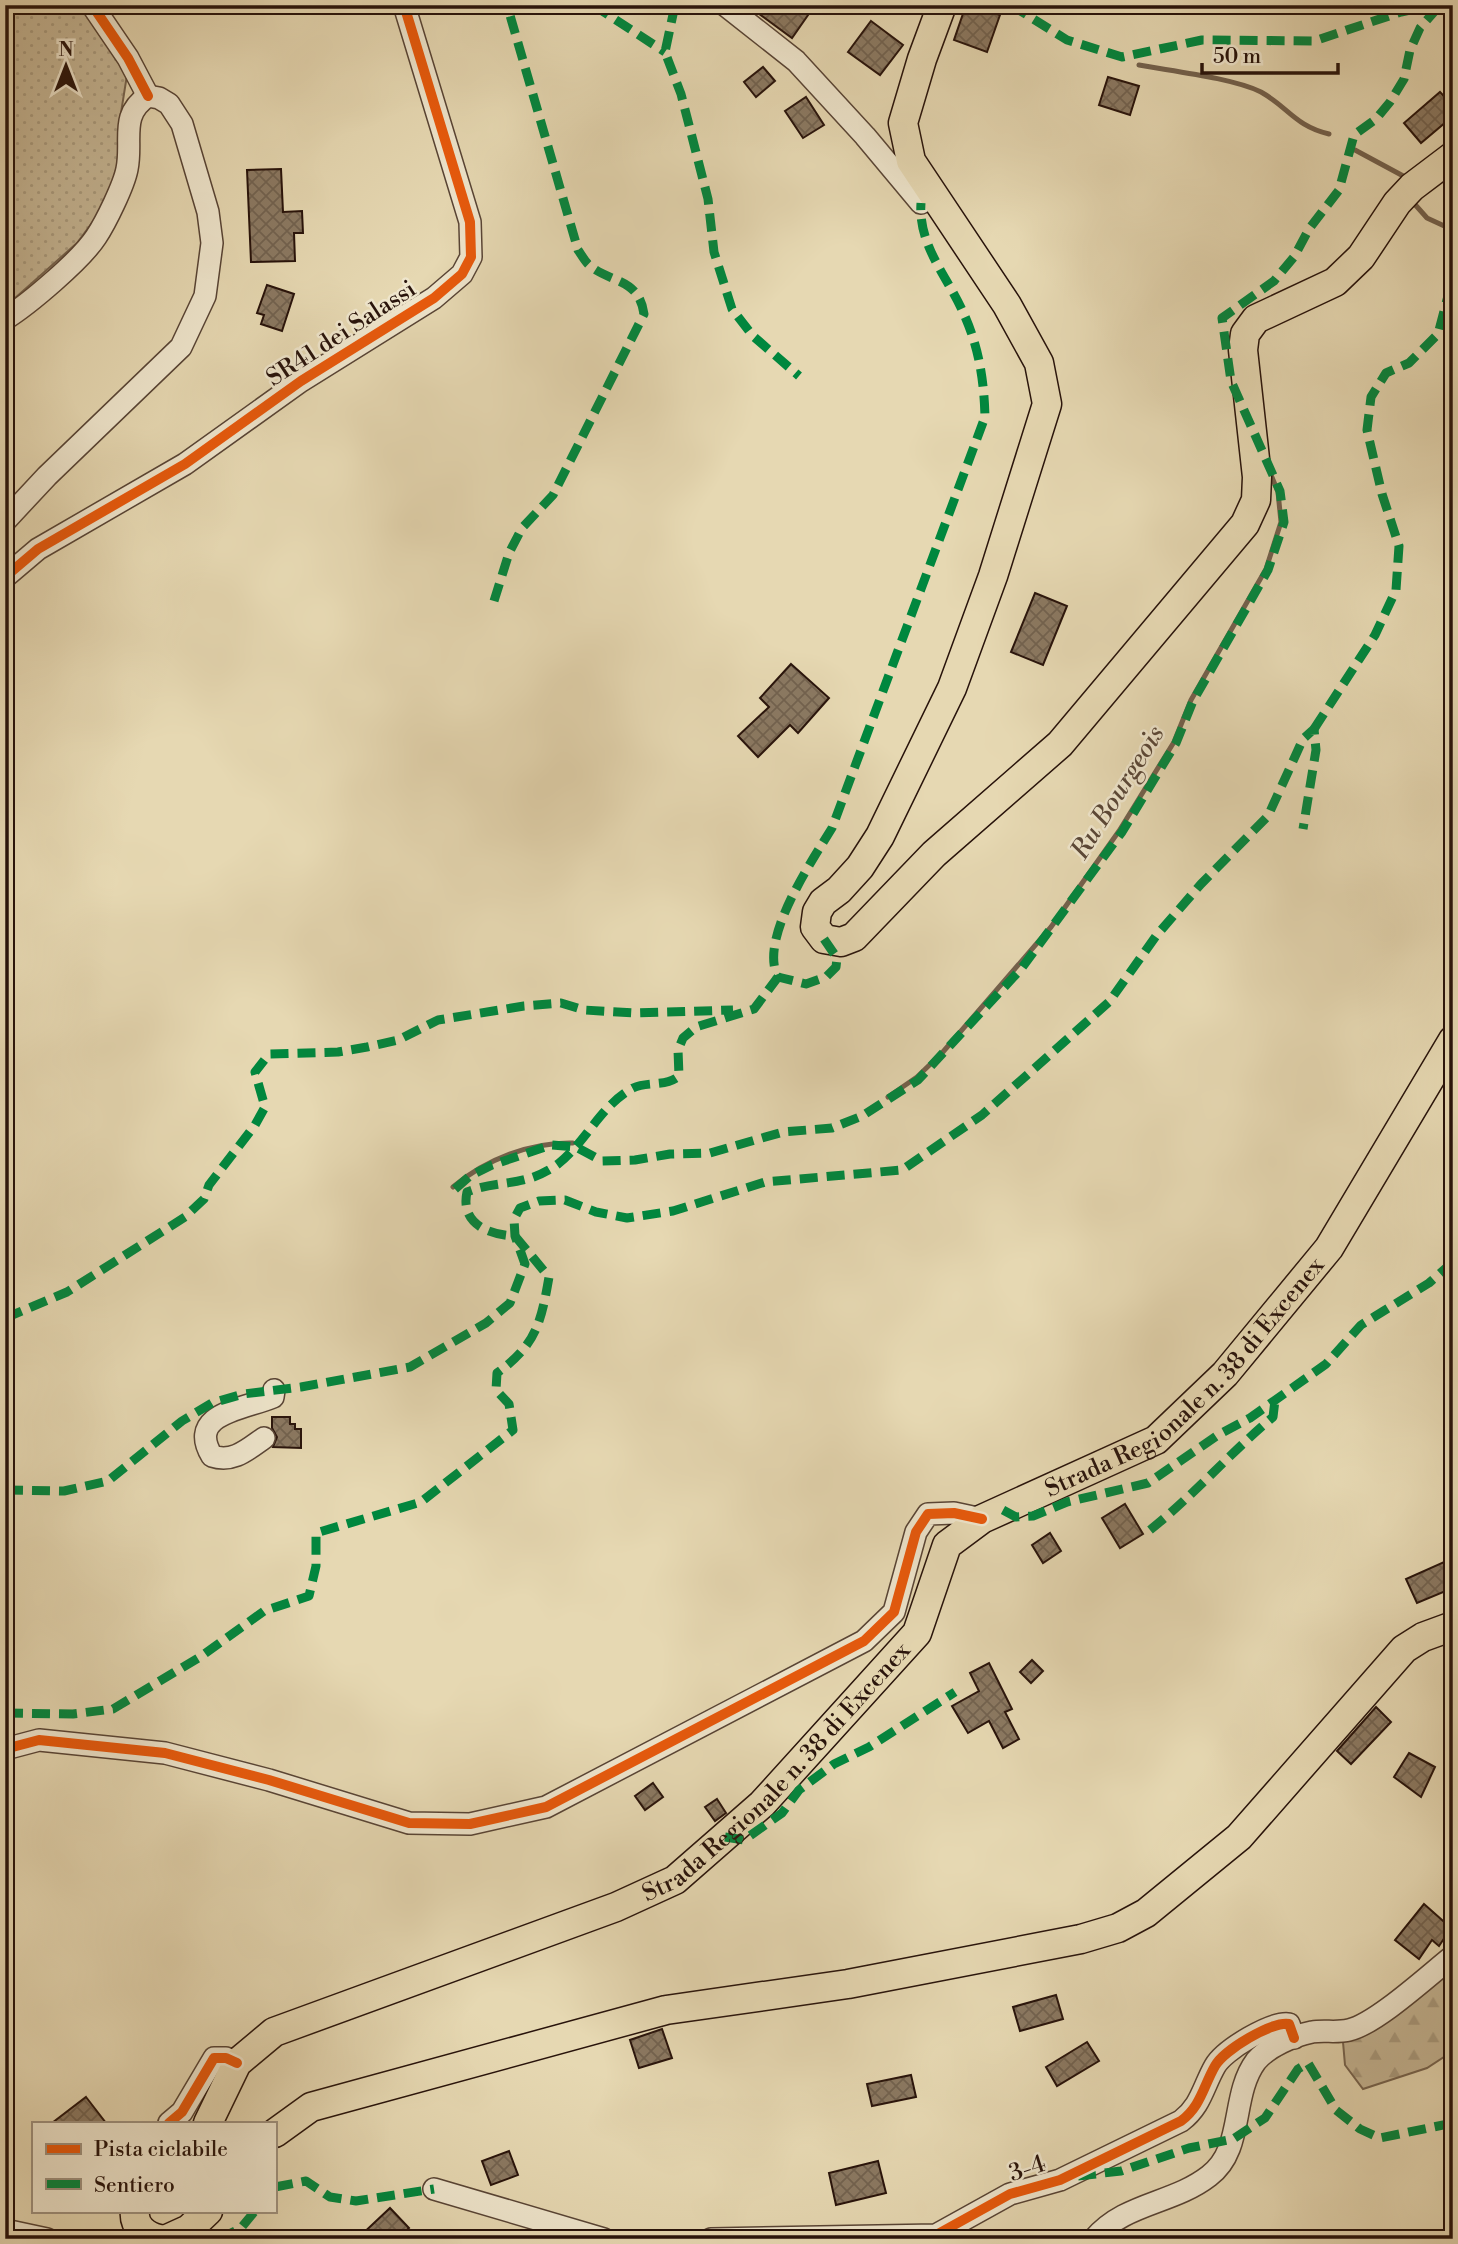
<svg xmlns="http://www.w3.org/2000/svg" width="1458" height="2244" font-family="'Libre Bodoni',serif">
  <defs>
    <pattern id="grass-dots" width="8" height="8" patternUnits="userSpaceOnUse" patternTransform="scale(1.75)"><rect width="8" height="8" fill="#c6b796"/><path d="M2 2h.1M6 6h.1" fill="none" stroke="#aa9c80" stroke-width="1.8" stroke-linecap="round"/></pattern>
    <pattern id="forest-firs" width="22" height="20" patternUnits="userSpaceOnUse" patternTransform="scale(1.75)"><rect width="22" height="20" fill="#c6b796"/><path d="M5 1l3.5 6h-7zM16 11l3.5 6h-7z" fill="#aa9c80"/></pattern>
    <pattern id="building-cross-hatch" width="8" height="8" patternUnits="userSpaceOnUse" patternTransform="scale(1.75)"><rect width="8" height="8" fill="#8b7962"/><path d="M0 0l8 8M0 8l8-8" fill="none" stroke="#72624f"/></pattern>
  </defs>
  <rect width="100%" height="100%" fill="#e6d8b2"/>
  <filter id="stains"><feTurbulence type="fractalNoise" baseFrequency=".00286" numOctaves="4"/><feColorMatrix values="0 0 0 0 .2 0 0 0 0 .09 0 0 0 0 .02 0 0 0 .5 -.17"/></filter>
  <radialGradient id="worn" r=".72"><stop offset=".6" stop-color="#630" stop-opacity="0"/><stop offset="1" stop-color="#630" stop-opacity=".3"/></radialGradient>
  <!-- grass -->
  <path fill="url(#grass-dots)" stroke="#776550" stroke-width="2" d="M5,5H85L127,75L120,119L117,175L103,208L77,243L5,307Z"/>
  <!-- forest -->
  <path fill="url(#forest-firs)" stroke="#776550" stroke-width="2" d="M1453,1968V2051L1427,2068L1363,2089L1345,2065L1343,2042Z"/>
  <g fill="none" stroke-linecap="round" stroke-linejoin="round">
    <!-- stream -->
    <g stroke="#73614d" stroke-width="5">
      <path d="M1139,65C1171,71 1233,78 1261,92C1288,107 1295,126 1329,134"/>
      <path d="M1355,150L1407,178"/>
      <path d="M1411,200L1427,218L1453,230"/>
      <path d="M888,1097L917,1077L942,1053L1051,927L1119,831L1174,742L1191,700L1266,569L1281,522L1278,492L1269,470"/>
      <path d="M453,1187C486,1159 531,1142 573,1143"/>
    </g>
  </g>
  <!-- building -->
  <g fill="url(#building-cross-hatch)" stroke="#28130b" stroke-width="2">
    <path d="M747,5H815L792,38Z"/>
    <path d="M966,5L1000,15L987,52L954,40Z"/>
    <path d="M871,21L903,45L880,75L848,52Z"/>
    <path d="M763,67L775,81L756,97L744,82Z"/>
    <path d="M1108,77L1139,86L1130,115L1099,105Z"/>
    <path d="M1440,92L1453,106V116L1421,143L1404,123Z"/>
    <path d="M806,97L824,125L803,138L785,111Z"/>
    <path d="M281,169L283,212L302,211L303,233H294L295,261L251,262L247,170Z"/>
    <path d="M267,285L294,294L282,331L261,324L264,315L257,313Z"/>
    <path d="M1035,593L1067,606L1043,665L1011,652Z"/>
    <path d="M791,664L829,698L798,733L790,725L758,757L738,736L769,707L760,698Z"/>
    <path d="M272,1417H290V1424H295V1429H301V1448L273,1447L277,1437L272,1428Z"/>
    <path d="M1125,1504L1143,1534L1120,1548L1102,1518Z"/>
    <path d="M1050,1533L1061,1551L1043,1563L1032,1545Z"/>
    <path d="M1444,1562L1453,1588L1417,1603L1406,1579Z"/>
    <path d="M1032,1660L1043,1671L1031,1683L1020,1672Z"/>
    <path d="M989,1663L1012,1709L1005,1712L1019,1739L1003,1748L989,1721L968,1733L952,1706L979,1691L970,1673Z"/>
    <path d="M1376,1707L1391,1722L1351,1764L1337,1751Z"/>
    <path d="M1409,1753L1435,1767L1421,1797L1394,1777Z"/>
    <path d="M653,1783L663,1797L645,1810L635,1796Z"/>
    <path d="M717,1799L726,1813L715,1821L705,1807Z"/>
    <path d="M1424,1904L1451,1928L1439,1946L1432,1940L1419,1959L1395,1940Z"/>
    <path d="M1056,1995L1063,2019L1020,2031L1013,2007Z"/>
    <path d="M662,2029L672,2058L639,2068L630,2040Z"/>
    <path d="M1087,2042L1099,2061L1057,2086L1046,2067Z"/>
    <path d="M911,2075L916,2097L872,2106L867,2084Z"/>
    <path d="M86,2097L106,2123H52Z"/>
    <path d="M509,2151L518,2175L491,2185L482,2161Z"/>
    <path d="M878,2161L886,2193L836,2205L829,2173Z"/>
    <path d="M390,2208L409,2228L398,2239H357Z"/>
  </g>
  <g fill="none" stroke-linecap="round" stroke-linejoin="round">
    <!-- minor casing -->
    <g stroke="#584435" stroke-width="24">
      <g id="minor">
        <path d="M92,5L128,58L148,96"/>
        <path d="M725,5L796,61L865,136L921,203L934,195"/>
        <path d="M5,319C29,304 81,260 96,237C106,222 124,185 127,169C133,140 119,115 148,96L159,98L169,104L182,124L208,212L212,243L205,296L181,347L47,476L5,521"/>
        <path d="M5,577L38,549L185,464L301,381L434,298L462,274L471,257L470,222L404,5"/>
        <path d="M264,1438C247,1450 233,1463 212,1456C186,1413 245,1409 273,1397L274,1390"/>
        <path d="M5,1749L39,1740L165,1753L269,1780L409,1823L470,1824L546,1807L864,1641L894,1612L916,1532L928,1514L954,1513L982,1519"/>
        <path d="M169,2123L182,2112L214,2058H226L237,2063"/>
        <path d="M434,2189L604,2239"/>
        <path d="M5,2230L47,2239"/>
        <path d="M711,2239L936,2235L1010,2194L1060,2180L1181,2121C1201,2106 1203,2087 1215,2066C1224,2050 1272,2021 1289,2024L1294,2038"/>
        <path d="M1094,2239C1124,2203 1173,2204 1209,2176C1245,2149 1230,2096 1256,2061C1269,2046 1293,2036 1312,2032C1324,2030 1337,2033 1349,2030C1376,2024 1429,1975 1453,1956"/>
      </g>
    </g>
    <!-- major casing -->
    <g stroke="#28130b" stroke-width="31">
      <g id="major">
        <path d="M942,5L922,59L903,123L911,161L1007,305L1039,363L1047,404L993,576L952,688L880,836L860,867L839,890L823,902L817,912L815,927L824,939L841,942L854,937L934,854L1060,744L1245,524L1256,500L1257,477L1243,350L1245,334L1256,319L1335,282L1361,257L1397,203L1412,187L1453,156"/>
        <path id="s1" d="M208,2123L237,2063L274,2032L616,1907L675,1880L762,1804L917,1633L947,1545L982,1519L1156,1440L1225,1374L1329,1248L1453,1040"/>
        <path d="M275,2133L311,2107L666,2010L848,1984L1081,1939L1118,1928L1146,1913L1239,1837L1404,1649L1423,1637L1453,1626"/>
        <path d="M135,2211C133,2226 146,2237 160,2239"/>
        <path d="M167,2239L189,2229L208,2211"/>
      </g>
    </g>
    <!-- minor -->
    <use href="#minor" stroke="#efe6cd" stroke-width="21"/>
    <!-- major -->
    <use href="#major" stroke="#e6d8b2" stroke-width="28"/>
    <!-- quiet -->
    <g stroke="#00873e" stroke-width="9" stroke-dasharray="18 9" stroke-linecap="butt">
      <path d="M593,5L665,52"/>
      <path d="M675,5L665,52L681,94L708,199L714,252L732,309L753,336L799,376"/>
      <path d="M1011,5L1067,40L1122,57L1202,40L1314,41L1401,12L1433,5"/>
      <path d="M494,601L509,553L522,528L553,495L644,314C639,277 608,283 588,264C584,260 581,254 578,250L507,5"/>
      <path d="M1314,729L1375,635L1396,590L1399,546L1382,494L1367,430L1371,397L1386,373L1409,363L1438,334L1453,277"/>
      <path d="M824,939L837,958L836,967L826,977L806,984L778,977C758,940 812,861 832,828L985,417C984,380 979,347 963,312C947,276 918,245 921,203"/>
      <path d="M455,1189L470,1176L492,1165L551,1145L576,1147L602,1161L635,1160L670,1154L710,1153L783,1132L832,1128L862,1116L918,1080L1021,969L1122,832L1176,743L1193,701L1268,570L1284,522L1280,491L1231,381L1222,318L1274,281L1294,257L1309,229L1339,190L1354,135L1376,119L1390,102L1404,79L1410,50L1420,28L1440,5"/>
      <path d="M5,1318L67,1292L185,1217L204,1199L209,1185L255,1125L265,1107L255,1072L269,1054L338,1052L367,1047L398,1040L438,1020L524,1006L561,1003L584,1010L635,1013L733,1010"/>
      <path d="M5,1490L64,1491L108,1481L182,1421L212,1403L243,1394L301,1387L410,1367L486,1323L510,1303L525,1264L515,1236L514,1219L520,1208L539,1201L565,1200L596,1212L627,1218L673,1211L765,1182L902,1170L982,1115L1109,1002L1156,936L1201,884L1268,816L1303,739L1314,729L1316,750L1303,829"/>
      <path d="M1003,1510L1016,1517L1033,1516L1067,1502L1148,1483L1218,1435L1250,1418L1326,1364L1361,1325L1429,1283L1453,1262"/>
      <path d="M1150,1530C1194,1495 1230,1453 1273,1417L1275,1400"/>
      <path d="M5,1713L73,1714L113,1709L200,1657L264,1611L309,1596L316,1566V1533L421,1502L513,1430L509,1404L496,1390L497,1373C536,1345 541,1323 549,1277L515,1236C489,1235 460,1224 467,1192C500,1179 525,1188 558,1164C586,1142 601,1105 633,1088C649,1081 666,1087 679,1076L678,1050L683,1038L696,1027L754,1009L778,977"/>
      <path d="M725,1837L744,1840L782,1813L799,1790L834,1764L869,1747L955,1692"/>
      <path d="M1078,2176L1121,2171L1189,2148L1233,2139L1265,2118L1298,2069L1308,2063L1336,2110L1360,2129L1380,2138L1453,2123"/>
      <path d="M275,2187L306,2181L330,2197L356,2201L434,2189"/>
      <path d="M219,2239L241,2228L255,2211"/>
    </g>
    <!-- cycleway casing -->
    <g stroke="#efe6cd" stroke-width="15">
      <g id="cycleway">
        <path d="M92,5L128,58L148,96"/>
        <path d="M5,577L38,549L185,464L301,381L434,298L462,274L471,257L470,222L404,5"/>
        <path d="M5,1749L39,1740L165,1753L269,1780L409,1823L470,1824L546,1807L864,1641L894,1612L916,1532L928,1514L954,1513L982,1519"/>
        <path d="M169,2123L182,2112L214,2058H226L237,2063"/>
        <path d="M711,2239L936,2235L1010,2194L1060,2180L1181,2121C1201,2106 1203,2087 1215,2066C1224,2050 1272,2021 1289,2024L1294,2038"/>
      </g>
    </g>
    <!-- cycleway -->
    <use href="#cycleway" stroke="#e8590c" stroke-width="10"/>
  </g>
  <g text-anchor="middle" stroke-width="5" stroke-linejoin="round" paint-order="stroke">
    <!-- street labels -->
    <g font-size="24" fill="#28130b" stroke="#efe6cd">
      <text transform="translate(341 333) rotate(-33)" y="8">SR41 dei Salassi</text>
      <text dy="8" stroke="none"><textPath href="#s1" startOffset="1279">Strada Regionale n. 38 di Excenex</textPath></text>
      <text dy="8" stroke="none"><textPath href="#s1" startOffset="691">Strada Regionale n. 38 di Excenex</textPath></text>
      <text transform="translate(1027 2168) rotate(-18)" y="8">3-4</text>
    </g>
    <!-- water labels -->
    <g font-size="26" font-style="italic" fill="#5a4737" stroke="#efe6cd">
      <text transform="translate(1117 792) rotate(-58)" y="9">Ru Bourgeois</text>
    </g>
  </g>
  <!-- margin -->
  <rect width="1458" height="2244" fill="none" stroke="#e6d8b2" stroke-width="28"/>
  <rect x="7" y="7" width="1444" height="2230" fill="none" stroke="#28130b" stroke-width="3.5"/>
  <rect x="14" y="14" width="1430" height="2216" fill="none" stroke="#28130b" stroke-width="2"/>
  <!-- legend -->
  <rect x="32" y="2122" width="245" height="91" fill="#efe6cd" stroke="#9f927f" stroke-width="2"/>
  <rect x="46" y="2144" width="35" height="10" fill="#e8590c" stroke="#9f927f" stroke-width="2"/>
  <text x="94" y="2156" font-size="21" fill="#28130b">Pista ciclabile</text>
  <rect x="46" y="2179" width="35" height="10" fill="#00873e" stroke="#9f927f" stroke-width="2"/>
  <text x="94" y="2192" font-size="21" fill="#28130b">Sentiero</text>
  <!-- north arrow -->
  <g transform="translate(66 66)" stroke="#efe6cd" stroke-width="5" paint-order="stroke">
  <path d="M0-5L12 26L0 18L-12 26Z" fill="#28130b"/>
  <text y="-10" font-size="19" font-weight="bold" text-anchor="middle" fill="#28130b">N</text>
  </g>
  <!-- scale -->
  <path d="M1202 63v10h136v-10" fill="none" stroke="#28130b" stroke-width="3.5"/>
  <text x="1213" y="63" font-size="21" fill="#28130b" stroke="#efe6cd" stroke-width="5" paint-order="stroke">50 m</text>
  <rect width="100%" height="100%" filter="url(#stains)"/>
  <rect width="100%" height="100%" fill="url(#worn)"/>
</svg>
